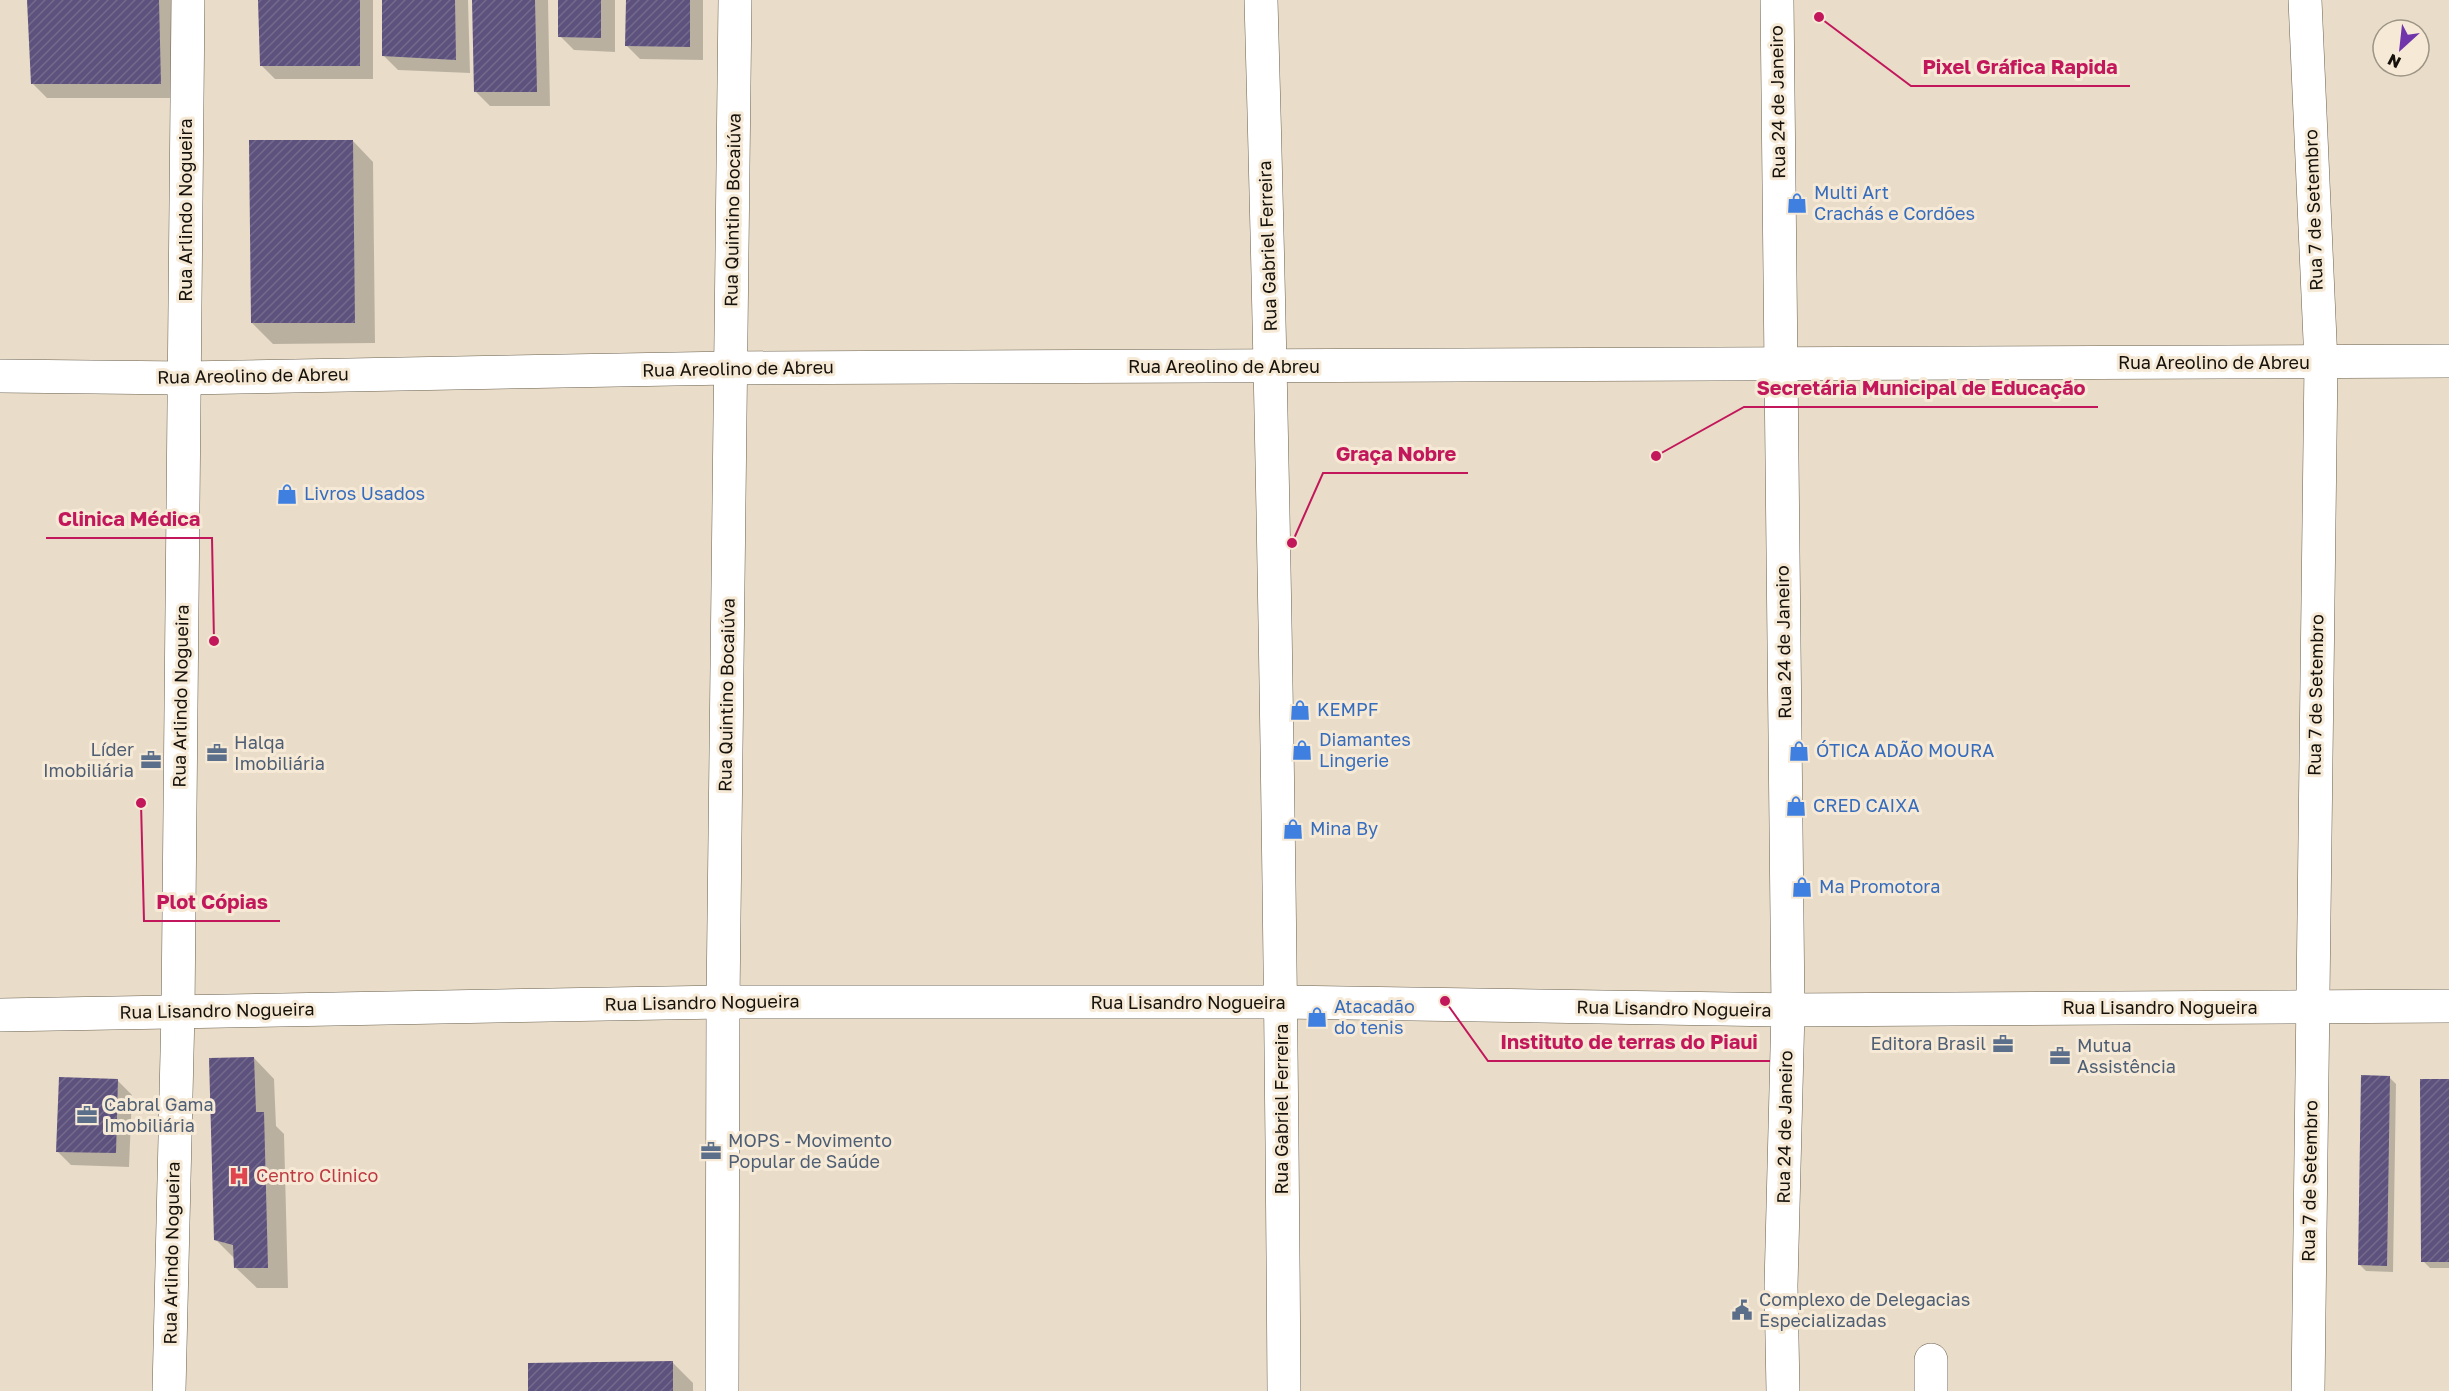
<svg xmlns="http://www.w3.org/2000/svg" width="2449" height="1391" font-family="'Golos Text',sans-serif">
  <defs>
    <pattern id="building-hatch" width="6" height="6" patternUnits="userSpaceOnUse" patternTransform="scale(1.5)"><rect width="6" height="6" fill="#5d517e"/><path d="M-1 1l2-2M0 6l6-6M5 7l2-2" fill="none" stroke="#746b8c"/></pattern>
  </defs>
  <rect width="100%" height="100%" fill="#e9ddc9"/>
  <!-- shadow -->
  <g fill="#0003">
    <path d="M28,0H172L174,98H47L33,84Z"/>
    <path d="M259,0H373V79H275L261,65Z"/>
    <path d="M383,0H468L470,73L398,70L384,56Z"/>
    <path d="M474,0H548L550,106H490L476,92Z"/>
    <path d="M560,0H615V52L574,50L560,36Z"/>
    <path d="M627,0H703V60L640,59L626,45Z"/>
    <path d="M353,141L373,162L375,343L273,344L252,323Z"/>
    <path d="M254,1058L274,1079L276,1126L284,1134L288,1288H257L236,1268V1260L215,1239Z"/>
    <path d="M2389,1077L2396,1084L2393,1272L2366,1271L2359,1264Z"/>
    <path d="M118,1081L132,1095L129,1167L71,1165L57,1151Z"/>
    <path d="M2449,1081V1268H2430L2423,1261Z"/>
    <path d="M672,1362L693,1383V1391H530Z"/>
  </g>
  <!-- building -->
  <g fill="url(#building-hatch)">
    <path d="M27,0H159L161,84H31Z"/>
    <path d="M258,0H360V66H260Z"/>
    <path d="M382,0H455L456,60L382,56Z"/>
    <path d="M472,0H535L537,92H474Z"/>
    <path d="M558,0H601V38L558,37Z"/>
    <path d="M626,0H690V47L625,46Z"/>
    <path d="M249,140H353L355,323H251Z"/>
    <path d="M254,1057L256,1112H264L268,1268H234L233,1245L214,1240L209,1058Z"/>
    <path d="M2361,1075L2390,1076L2387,1266L2358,1265Z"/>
    <path d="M59,1077L118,1079L116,1153L56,1152Z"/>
    <path d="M2420,1079H2449V1262H2421Z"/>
    <path d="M673,1361V1391H528V1363Z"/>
  </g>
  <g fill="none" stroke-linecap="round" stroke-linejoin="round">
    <!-- minor casing -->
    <g stroke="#6a604e" stroke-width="34">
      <g id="minor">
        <path d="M1261,0C1274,464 1281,927 1284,1391"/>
        <path d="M1777,0L1788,1010L1781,1286L1783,1391"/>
        <path d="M2305,0L2321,363L2308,1391"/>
        <path d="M0,376L185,378L731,368L2449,361"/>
        <path d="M0,1015L723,1002H1282L1788,1010L2449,1006"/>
        <path d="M1931,1360V1391"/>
        <path d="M169,1391L178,1011L188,0"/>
        <path d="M722,1391L723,1002L735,0"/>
      </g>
    </g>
    <!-- minor -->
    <use href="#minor" stroke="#fff" stroke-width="33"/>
  </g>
  <!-- icons -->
  <defs>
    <g id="shop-bare" transform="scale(1.62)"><path d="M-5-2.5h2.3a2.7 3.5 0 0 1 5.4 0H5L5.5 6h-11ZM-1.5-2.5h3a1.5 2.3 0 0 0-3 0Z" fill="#3f7fe0" stroke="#f6ead6" stroke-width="2.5" paint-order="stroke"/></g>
    <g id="office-bare" transform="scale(1.62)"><path d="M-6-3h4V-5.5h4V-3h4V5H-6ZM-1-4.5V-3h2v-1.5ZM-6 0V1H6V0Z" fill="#5c6f8a" stroke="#f6ead6" stroke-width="2.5" paint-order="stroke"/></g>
    <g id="hospital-bare" transform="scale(1.62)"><path d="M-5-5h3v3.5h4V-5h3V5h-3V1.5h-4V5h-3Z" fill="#e0444e" stroke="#f6ead6" stroke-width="2.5" paint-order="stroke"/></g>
    <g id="civic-bare" transform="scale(1.62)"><path d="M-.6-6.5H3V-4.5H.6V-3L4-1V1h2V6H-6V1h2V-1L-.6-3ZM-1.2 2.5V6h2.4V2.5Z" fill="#5c6f8a" stroke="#f6ead6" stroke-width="2.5" paint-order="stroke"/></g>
  </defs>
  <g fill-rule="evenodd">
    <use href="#shop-bare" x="1797" y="203"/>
    <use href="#shop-bare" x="287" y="494"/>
    <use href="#shop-bare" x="1300" y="710"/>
    <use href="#shop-bare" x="1302" y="750"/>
    <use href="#shop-bare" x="1799" y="751"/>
    <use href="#office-bare" x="217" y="753"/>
    <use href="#office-bare" x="151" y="760"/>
    <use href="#shop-bare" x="1796" y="806"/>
    <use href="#shop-bare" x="1293" y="829"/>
    <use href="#shop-bare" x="1802" y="887"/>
    <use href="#shop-bare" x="1317" y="1017"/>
    <use href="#office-bare" x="2003" y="1044"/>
    <use href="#office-bare" x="2060" y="1056"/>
    <use href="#office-bare" x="87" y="1115"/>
    <use href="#office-bare" x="711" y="1151"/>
    <use href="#hospital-bare" x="239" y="1176"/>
    <use href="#civic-bare" x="1742" y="1310"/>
  </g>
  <g text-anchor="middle" stroke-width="6" stroke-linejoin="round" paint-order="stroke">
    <!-- street labels -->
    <g font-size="18" fill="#16120b" stroke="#f6ead6">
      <text transform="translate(1778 102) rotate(-91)" y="6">Rua 24 de Janeiro</text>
      <text transform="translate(186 210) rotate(-90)" y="6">Rua Arlindo Nogueira</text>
      <text transform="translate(733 210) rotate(-89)" y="6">Rua Quintino Bocaiúva</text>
      <text transform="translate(2314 210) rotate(-92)" y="6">Rua 7 de Setembro</text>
      <text transform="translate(1268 246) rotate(-92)" y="6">Rua Gabriel Ferreira</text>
      <text x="2214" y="369">Rua Areolino de Abreu</text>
      <text x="1224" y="373">Rua Areolino de Abreu</text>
      <text transform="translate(738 369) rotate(-1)" y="6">Rua Areolino de Abreu</text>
      <text transform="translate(253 376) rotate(-1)" y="6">Rua Areolino de Abreu</text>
      <text transform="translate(1784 642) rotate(-91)" y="6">Rua 24 de Janeiro</text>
      <text transform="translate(727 695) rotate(-89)" y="6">Rua Quintino Bocaiúva</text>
      <text transform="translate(2316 695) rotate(-89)" y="6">Rua 7 de Setembro</text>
      <text transform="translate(181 696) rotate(-89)" y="6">Rua Arlindo Nogueira</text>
      <text transform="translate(702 1003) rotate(-1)" y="6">Rua Lisandro Nogueira</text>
      <text x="1188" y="1009">Rua Lisandro Nogueira</text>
      <text x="2160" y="1014">Rua Lisandro Nogueira</text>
      <text transform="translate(1674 1009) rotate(1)" y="6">Rua Lisandro Nogueira</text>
      <text transform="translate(217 1011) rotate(-1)" y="6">Rua Lisandro Nogueira</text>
      <text transform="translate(1282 1109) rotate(-90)" y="6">Rua Gabriel Ferreira</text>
      <text transform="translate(1785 1127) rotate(-89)" y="6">Rua 24 de Janeiro</text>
      <text transform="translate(2310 1181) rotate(-89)" y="6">Rua 7 de Setembro</text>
      <text transform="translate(172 1253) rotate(-89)" y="6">Rua Arlindo Nogueira</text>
    </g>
    <!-- shop labels -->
    <g font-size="18" fill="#366cbe" stroke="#f6ead6" text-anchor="start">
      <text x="1814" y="199">Multi Art<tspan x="1814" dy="21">Crachás e Cordões</tspan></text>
      <text x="304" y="500">Livros Usados</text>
      <text x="1317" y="716">KEMPF</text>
      <text x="1319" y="746">Diamantes<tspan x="1319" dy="21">Lingerie</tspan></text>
      <text x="1816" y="757">ÓTICA ADÃO MOURA</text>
      <text x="1813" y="812">CRED CAIXA</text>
      <text x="1310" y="835">Mina By</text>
      <text x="1819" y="893">Ma Promotora</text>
      <text x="1334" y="1013">Atacadão<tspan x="1334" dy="21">do tenis</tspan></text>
    </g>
    <!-- service labels -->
    <g font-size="18" fill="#4e5e75" stroke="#f6ead6" text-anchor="start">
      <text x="234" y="749">Halqa<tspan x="234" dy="21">Imobiliária</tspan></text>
      <text x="134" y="756" text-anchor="end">Líder<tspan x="134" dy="21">Imobiliária</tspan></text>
      <text x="1986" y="1050" text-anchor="end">Editora Brasil</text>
      <text x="2077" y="1052">Mutua<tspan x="2077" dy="21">Assistência</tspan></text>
      <text x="104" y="1111">Cabral Gama<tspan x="104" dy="21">Imobiliária</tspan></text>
      <text x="728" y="1147">MOPS - Movimento<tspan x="728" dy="21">Popular de Saúde</tspan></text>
      <text x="1759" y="1306">Complexo de Delegacias<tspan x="1759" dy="21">Especializadas</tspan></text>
    </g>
    <!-- health labels -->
    <g font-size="18" fill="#be3a42" stroke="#f6ead6" text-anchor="start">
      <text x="256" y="1182">Centro Clinico</text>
    </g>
  </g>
  <!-- callouts -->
  <path fill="none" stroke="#c2185b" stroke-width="2" d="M1819 17L1911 86H2130M1656 456L1744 407H2098M1292 543L1323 473H1468M214 641L212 538H46M141 803L144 921H280M1445 1001L1488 1061H1770"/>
  <g fill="#c2185b" stroke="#f6ead6" stroke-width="2">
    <circle cx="1819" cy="17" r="6"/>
    <circle cx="1656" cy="456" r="6"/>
    <circle cx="1292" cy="543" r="6"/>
    <circle cx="214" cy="641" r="6"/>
    <circle cx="141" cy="803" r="6"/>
    <circle cx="1445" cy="1001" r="6"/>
  </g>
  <g font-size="20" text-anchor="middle" font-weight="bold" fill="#c2185b" stroke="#f6ead6" stroke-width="6" stroke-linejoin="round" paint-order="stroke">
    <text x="2020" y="74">Pixel Gráfica Rapida</text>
    <text x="1921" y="395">Secretária Municipal de Educação</text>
    <text x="1396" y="461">Graça Nobre</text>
    <text x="129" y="526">Clinica Médica</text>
    <text x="212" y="909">Plot Cópias</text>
    <text x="1629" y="1049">Instituto de terras do Piaui</text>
  </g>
  <!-- north arrow -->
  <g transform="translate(2401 48) rotate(207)"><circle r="28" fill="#f6ead6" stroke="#9c9485" stroke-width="1.5"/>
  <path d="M0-4.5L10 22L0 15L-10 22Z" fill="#7035aa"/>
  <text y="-9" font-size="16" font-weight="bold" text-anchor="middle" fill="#16120b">N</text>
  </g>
</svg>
